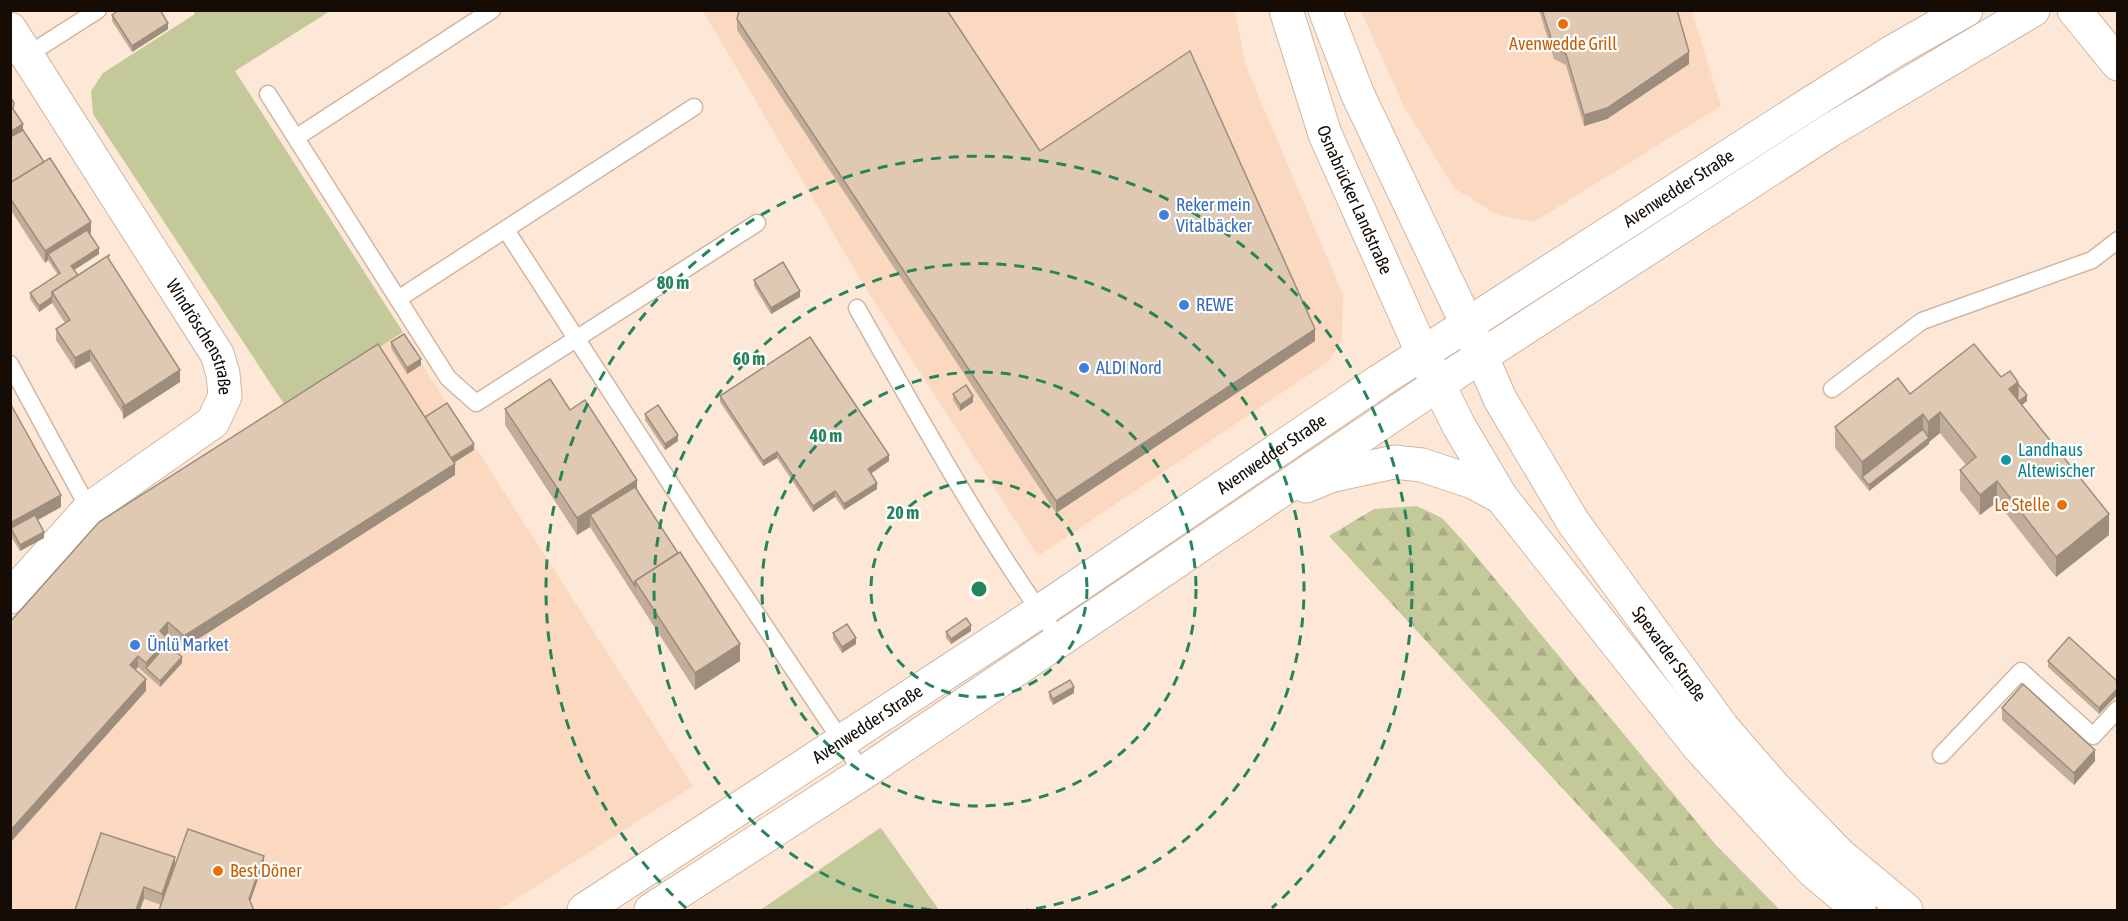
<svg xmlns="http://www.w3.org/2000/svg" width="2128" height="921" font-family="'Asap Condensed',sans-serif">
  <defs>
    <pattern id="forest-firs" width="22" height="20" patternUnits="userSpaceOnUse" patternTransform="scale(1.5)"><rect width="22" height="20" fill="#c4c99a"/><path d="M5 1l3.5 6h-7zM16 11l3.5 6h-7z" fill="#a8ab83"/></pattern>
  </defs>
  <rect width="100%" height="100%" fill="#fde8d7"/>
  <!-- built -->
  <g fill="#fad9c0">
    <path d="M703,11H1235L1246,66L1343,295L1342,341L1328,362L1038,556L863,284Z"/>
    <path d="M1361,11H1692L1721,106L1534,222L1498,215L1455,189L1404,107Z"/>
    <path d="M402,333L693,786L499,910H11V628L286,407Z"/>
  </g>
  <!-- green -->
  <g fill="#c4c99a">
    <path d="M193,11H330L235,71L403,332L286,407L93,114L91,91L103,73L195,14Z"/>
    <path d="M881,828L939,910H760L880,828Z"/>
  </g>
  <!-- forest -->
  <path fill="url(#forest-firs)" d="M1417,506L1442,518L1466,544L1715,844L1780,910H1675L1329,536L1374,509Z"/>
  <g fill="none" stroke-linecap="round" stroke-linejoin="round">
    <!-- service casing -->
    <g stroke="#d0b6a2" stroke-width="19">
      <g id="service">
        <path d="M26,56L98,10"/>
        <path d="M268,94L448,378L476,403L757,223"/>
        <path d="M297,137L492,10"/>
        <path d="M506,230L703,534L863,773"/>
        <path d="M398,299L694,107"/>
        <path d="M857,308C921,421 984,535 1060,640"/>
        <path d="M10,364L89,509"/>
        <path d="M1832,389L1922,321L2092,260L2118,240"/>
        <path d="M1941,755L2021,671L2093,736L2118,709"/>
      </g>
    </g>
    <!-- minor casing -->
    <g stroke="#d0b6a2" stroke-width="35">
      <g id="minor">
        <path d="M2074,10L2118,64"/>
        <path id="s1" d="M10,29L217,354L223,374L225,396L213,422L89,509L10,597"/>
      </g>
    </g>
    <!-- tertiary casing -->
    <g stroke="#d0b6a2" stroke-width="35">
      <g id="tertiary">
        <path id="s2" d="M1286,10L1325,134L1423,354"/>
        <path d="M1325,10L1358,95L1467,324"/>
      </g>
    </g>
    <!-- secondary casing -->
    <g stroke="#d0b6a2" stroke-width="35">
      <g id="secondary">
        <path id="s3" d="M1473,337L1500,399L1573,522L1723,728L1775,788L1840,855L1906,910"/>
        <path d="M1429,366L1459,426L1501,497L1698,746L1813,871L1859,910"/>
        <path d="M1306,486L1330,476L1394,462L1422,465L1473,482L1501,497"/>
        <path id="s4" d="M584,910L1039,612L1378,382L1811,103L1892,52L1966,10"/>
        <path d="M651,910L863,773L1437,385L1829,131L2033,10"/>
      </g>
    </g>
    <!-- service -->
    <use href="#service" stroke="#fff" stroke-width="16"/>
    <!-- minor -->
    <use href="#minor" stroke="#fff" stroke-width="33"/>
    <!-- tertiary -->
    <use href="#tertiary" stroke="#fff" stroke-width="33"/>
    <!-- secondary -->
    <use href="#secondary" stroke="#fff" stroke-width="33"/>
  </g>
  <!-- wall -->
  <g fill="#c1ad99">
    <path d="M1539,10H1677L1689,64L1607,119L1584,126L1566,65L1554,59Z"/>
    <path d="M112,15L168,29L132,52L112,21Z"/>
    <path d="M737,19L1040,151L1315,341L1056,513L737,30Z"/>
    <path d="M10,97L14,111L23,130L91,233L90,234L99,254L74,270L78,275L109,260L180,382L123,419V414L90,361L75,369L56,340V329L65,323L52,303L39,312L30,299V293L58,275L48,260L45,263L10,209Z"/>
    <path d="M754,280L800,297L771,314L754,286Z"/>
    <path d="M391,342L421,365L407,374L391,348Z"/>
    <path d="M2001,377L2018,384L2027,401L2022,405L2109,535L2056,577L1997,502L1980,515L1960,490V470L1966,465L1940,433L1929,442V444L1869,491L1835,448V427L1910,394Z"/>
    <path d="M953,394L973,402L960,411L953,400Z"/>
    <path d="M720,396L889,461L871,474L877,489L844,510L835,497L813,512L777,458L763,466L720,402Z"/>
    <path d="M10,403L61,507L38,520L44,538L20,551L10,535Z"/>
    <path d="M505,409L570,410L637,490L740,661L695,690L590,527L577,535L505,425Z"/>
    <path d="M645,414L678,441L665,450L645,420Z"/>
    <path d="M425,417L474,450L454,462L455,475L184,648L168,633L165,636L167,644L182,663L160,687L138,667L135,670L146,691L10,622Z"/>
    <path d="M971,631L951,644L946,638V632Z"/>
    <path d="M833,633L856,644L842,653L833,639Z"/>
    <path d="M2048,661L2118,682V694L2099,714L2048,667Z"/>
    <path d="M1049,692L1074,693L1053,705L1049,698Z"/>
    <path d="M2002,708L2095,761L2074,785L2002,720Z"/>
    <path d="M264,862L161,905L144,899L75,910L175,866Z"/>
  </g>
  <!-- shaded-wall -->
  <g fill="#9d8d7d">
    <path d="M168,23V29L132,52V46Z"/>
    <path d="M1689,52V64L1607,119L1584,126V115Z"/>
    <path d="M23,124V136L10,143V132Z"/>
    <path d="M91,222V233L51,259L48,254V260L45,263V251Z"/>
    <path d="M99,248V254L71,272V266Z"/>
    <path d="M800,291V297L771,314V308Z"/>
    <path d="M52,297V303L39,312V306Z"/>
    <path d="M1315,329V341L1056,513V501Z"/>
    <path d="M90,350V361L75,369V358Z"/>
    <path d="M421,359V365L407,374V368Z"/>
    <path d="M180,370V382L123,419V407Z"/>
    <path d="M2018,382V402L2027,395V401L2012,413L2001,391Z"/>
    <path d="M973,396V402L960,411V405Z"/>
    <path d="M1940,412V433L1929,442V444L1869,491V485L1928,438V422Z"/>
    <path d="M1923,414V435L1862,477V462Z"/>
    <path d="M678,435V441L665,450V444Z"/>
    <path d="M474,444V450L449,466V460Z"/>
    <path d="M777,452V458L763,466V461Z"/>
    <path d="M889,455V461L868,475V469Z"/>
    <path d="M455,464V475L184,648V636Z"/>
    <path d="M637,480V496L590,515V527L577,535V518Z"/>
    <path d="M1997,481V502L1980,515V495Z"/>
    <path d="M877,483V489L844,510V504Z"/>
    <path d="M835,491V497L813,512V506Z"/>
    <path d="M61,495V507L14,533L11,528L10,535V523Z"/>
    <path d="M2109,514V535L2056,577V557Z"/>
    <path d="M44,532V538L20,551V545Z"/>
    <path d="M168,622V633L160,643V631Z"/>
    <path d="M971,625V631L951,644V639Z"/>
    <path d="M167,638V650L146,668V663Z"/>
    <path d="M856,638V644L842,653V647Z"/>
    <path d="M740,644V661L695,690V673Z"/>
    <path d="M138,656V667L130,676V665Z"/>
    <path d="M182,657V663L160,687V681Z"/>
    <path d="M146,679V691L10,843V831Z"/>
    <path d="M1074,687V693L1053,705V699Z"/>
    <path d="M2118,688V694L2099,714V708Z"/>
    <path d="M2095,750V761L2074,785V773Z"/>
    <path d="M264,856V862L249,905V899Z"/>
    <path d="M175,857V868L162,905V894Z"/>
    <path d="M144,887V899L140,910H136Z"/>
  </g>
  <!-- building -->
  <g fill="#e0c9b2" stroke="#9d8d7d" stroke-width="1.5">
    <path d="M119,10H160L168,23L132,46L112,15Z"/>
    <path d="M739,10H947L1040,151L1190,51L1315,329L1056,501L737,19Z"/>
    <path d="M1542,10H1677L1689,52L1607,108L1584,115L1566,54L1554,47Z"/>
    <path d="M10,97L14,103L13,109L23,124L10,132Z"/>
    <path d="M23,130L44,162L10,183V137Z"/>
    <path d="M50,158L91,222L45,251L10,198V183Z"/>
    <path d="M87,230L99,248L71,266L78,275L52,292V297L39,306L30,293L60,273L48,254Z"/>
    <path d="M109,255L108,258L180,370L123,407L124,404L90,350L75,358L56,329L70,320L52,292Z"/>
    <path d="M783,262L800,291L771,308L754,280Z"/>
    <path d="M404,334L421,359L407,368L391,342Z"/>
    <path d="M810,337L889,455L868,469L877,483L844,504L835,491L813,506L777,452L763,461L720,396Z"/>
    <path d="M378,344L455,464L184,636L168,622L160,631L167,638L157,651L146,663L138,656L130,665L146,679L10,831V622L99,522Z"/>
    <path d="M1974,344L2001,377L2010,371L2018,382L2009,389L2109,514L2056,557L1997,481L1980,495L1960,470L1976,457L1940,412L1928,422L1923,414L1862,462L1835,427L1898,378L1910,394Z"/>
    <path d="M550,379L570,410L585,400L637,480L577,518L505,409Z"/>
    <path d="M2018,384L2027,395L2019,401L2017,398L2018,396Z"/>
    <path d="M966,385L973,396L960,405L953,394Z"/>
    <path d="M10,403L61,495L10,523Z"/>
    <path d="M447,403L474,444L451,458L425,417Z"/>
    <path d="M658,405L678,435L665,444L645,414Z"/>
    <path d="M1923,429L1929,438L1869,485L1862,477Z"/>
    <path d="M635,487L678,553L635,581V586L590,515Z"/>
    <path d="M35,515L44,532L20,545L11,528Z"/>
    <path d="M680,552L740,644L695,673L635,581Z"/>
    <path d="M966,618L971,625L951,639L946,632Z"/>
    <path d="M847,624L856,638L842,647L833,633Z"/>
    <path d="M2069,637L2118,682V688L2099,708L2048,661Z"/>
    <path d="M167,644L182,657L160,681L146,668Z"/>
    <path d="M1070,680L1074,687L1053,699L1049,692Z"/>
    <path d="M2023,684L2095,750L2074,773L2002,708Z"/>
    <path d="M188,829L264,856L249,899L254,910H159Z"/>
    <path d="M101,833L175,857L162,894L144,887L136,910H75Z"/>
  </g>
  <!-- distance rings -->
  <g fill="none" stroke="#26845b" stroke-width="3" stroke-dasharray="10 8">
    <circle cx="979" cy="589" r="108"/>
    <circle cx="979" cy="589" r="217"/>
    <path d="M931 910A325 325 0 1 1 1027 910"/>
    <path d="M686 908A433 433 0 1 1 1272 908"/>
  </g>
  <!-- markers -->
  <g fill="#e8710a" stroke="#fff" stroke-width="2">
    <circle cx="1563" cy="24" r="6"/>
    <circle cx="2062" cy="505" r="6"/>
    <circle cx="218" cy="871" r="6"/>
  </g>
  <g fill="#3f7fe0" stroke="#fff" stroke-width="2">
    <circle cx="1164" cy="215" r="6"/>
    <circle cx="1184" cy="305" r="6"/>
    <circle cx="1084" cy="368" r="6"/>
    <circle cx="135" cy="645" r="6"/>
  </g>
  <circle fill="#0f9aa8" stroke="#fff" stroke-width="2" cx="2006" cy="460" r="6"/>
  <g text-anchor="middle" stroke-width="4.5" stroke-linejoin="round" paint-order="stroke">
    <!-- food labels -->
    <g font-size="18" fill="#c56008" stroke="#fff">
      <text x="1563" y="50">Avenwedde Grill</text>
      <text x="2050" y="511" text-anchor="end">Le Stelle</text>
      <text x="230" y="877" text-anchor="start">Best Döner</text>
    </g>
    <!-- street labels -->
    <g font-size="18" fill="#140c05" stroke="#fff">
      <text dy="6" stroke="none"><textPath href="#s4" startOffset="1311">Avenwedder Straße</textPath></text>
      <text dy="6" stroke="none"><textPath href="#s2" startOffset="202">Osnabrücker Landstraße</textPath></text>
      <text dy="6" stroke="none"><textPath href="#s1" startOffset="363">Windröschenstraße</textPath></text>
      <text dy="6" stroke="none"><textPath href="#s4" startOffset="825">Avenwedder Straße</textPath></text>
      <text dy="6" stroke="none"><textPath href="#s3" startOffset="374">Spexarder Straße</textPath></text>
      <text dy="6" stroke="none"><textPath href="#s4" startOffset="339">Avenwedder Straße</textPath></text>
    </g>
    <!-- shop labels -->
    <g font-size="18" fill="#366cbe" stroke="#fff" text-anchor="start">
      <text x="1176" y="211">Reker mein<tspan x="1176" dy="21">Vitalbäcker</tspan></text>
      <text x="1196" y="311">REWE</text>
      <text x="1096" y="374">ALDI Nord</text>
      <text x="147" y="651">Ünlü Market</text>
    </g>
    <!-- culture labels -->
    <g font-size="18" fill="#0d838f" stroke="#fff" text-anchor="start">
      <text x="2018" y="456">Landhaus<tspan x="2018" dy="21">Altewischer</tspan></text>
    </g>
  </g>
  <circle cx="979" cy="589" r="9" fill="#26845b" stroke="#fff" stroke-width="3"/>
  <g font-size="18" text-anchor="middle" font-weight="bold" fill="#26845b" stroke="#fff" stroke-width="4.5" stroke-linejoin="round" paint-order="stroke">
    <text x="673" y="289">80 m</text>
    <text x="749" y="365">60 m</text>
    <text x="826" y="442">40 m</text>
    <text x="903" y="519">20 m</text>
  </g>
  <!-- border -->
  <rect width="2128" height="921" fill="none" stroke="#140c05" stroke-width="24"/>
</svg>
